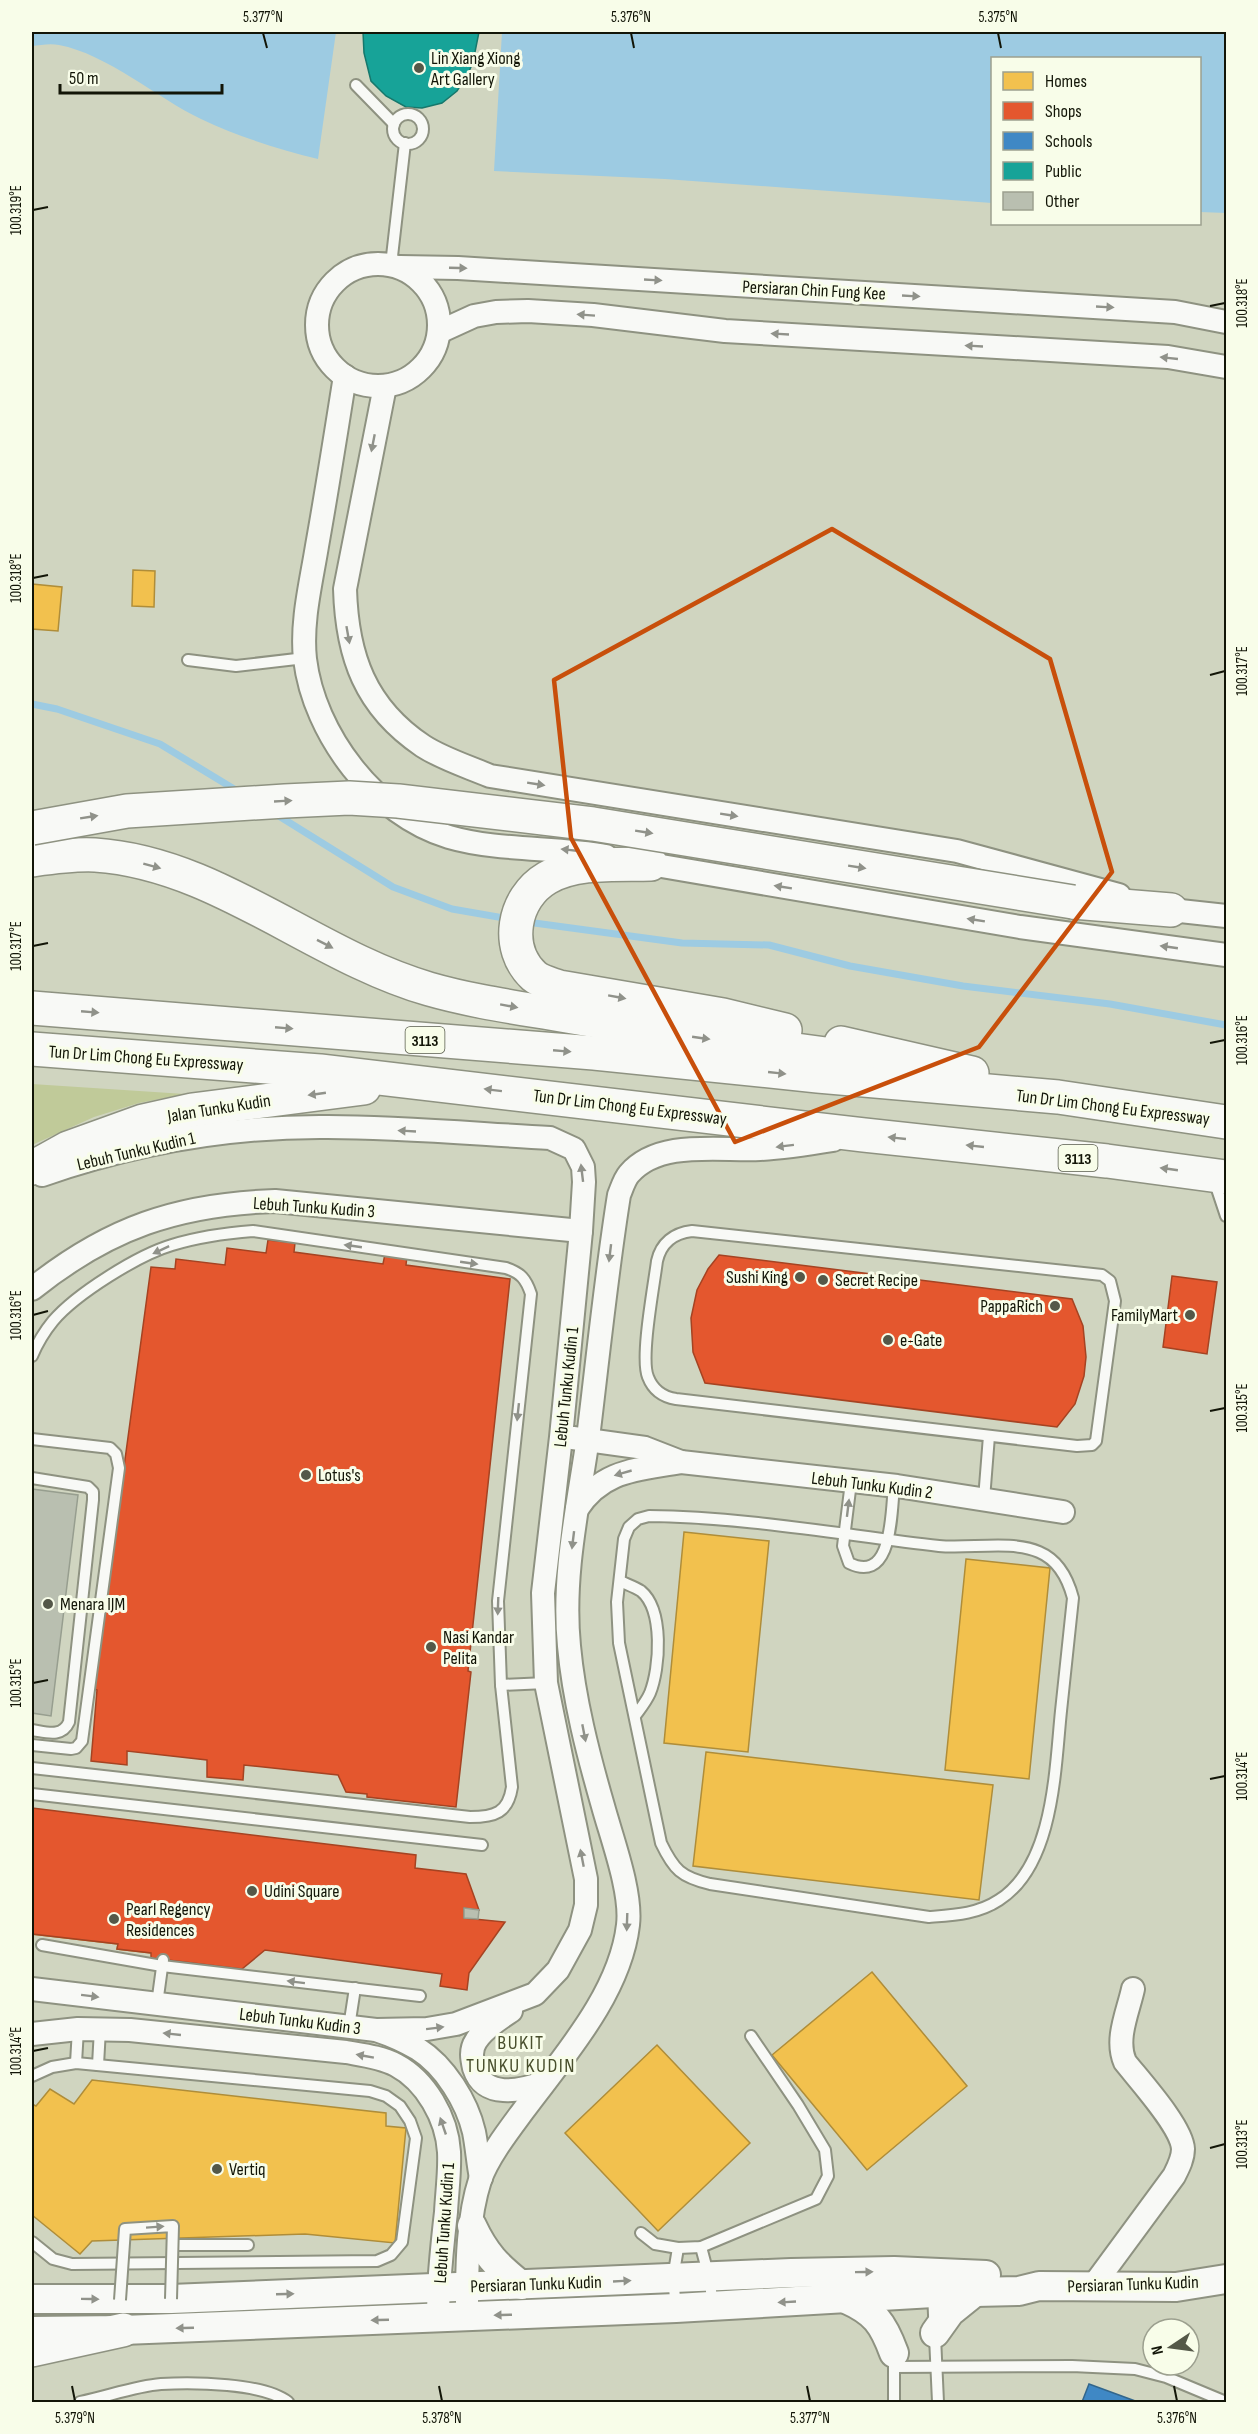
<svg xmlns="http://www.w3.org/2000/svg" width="1258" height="2434" font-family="'Sofia Sans Condensed',sans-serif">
  <rect width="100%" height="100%" fill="#d0d5c0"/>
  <!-- green -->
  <path fill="#c0ca99" d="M32,1084L185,1094L139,1103L94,1117L32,1145Z"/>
  <!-- water -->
  <g fill="#9dcbe2">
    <path d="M32,32H336L318,159C278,149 239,137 201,119C157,98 107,54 59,45C51,43 40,45 32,46Z"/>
    <path d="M502,32H1226V213L1200,212V58H992V203L665,179L494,171Z"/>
  </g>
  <!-- homes -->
  <g fill="#f2c14e" stroke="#af8d39" stroke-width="1.5">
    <path d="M133,570L155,571L154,607L132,606Z"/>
    <path d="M32,584L62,587L58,631L32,629Z"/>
    <path d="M684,1532L769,1541L748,1752L664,1743Z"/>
    <path d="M966,1559L1050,1568L1029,1779L945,1770Z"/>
    <path d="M706,1752L993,1785L979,1900L693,1866Z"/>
    <path d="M32,1880L37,1885L198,1903L193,1952L152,1947L151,1953L117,1949L118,1944L32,1934Z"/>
    <path d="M872,1972L967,2086L867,2170L772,2055Z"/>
    <path d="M657,2045L750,2143L658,2231L565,2133Z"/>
    <path d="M92,2080L386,2113V2126L406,2128L395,2243L305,2234L92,2241L80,2254L32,2215V2104L36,2106L50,2089L74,2104Z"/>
  </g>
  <!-- shops -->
  <g fill="#e4572e" stroke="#a54322" stroke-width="1.5">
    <path d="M268,1240L295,1243L294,1252L383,1264L385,1254L407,1256L406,1265L510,1279L468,1671L471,1672L456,1807L367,1797V1794L346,1792L338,1775L244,1765L243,1780L207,1777V1760L127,1751V1765L91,1761L97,1690L94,1689L151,1267L175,1269L176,1259L225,1265L227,1248L266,1253Z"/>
    <path d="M719,1255L1072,1299L1083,1326L1086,1357L1084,1376L1075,1404L1057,1427L705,1383L693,1352L691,1318L697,1290L708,1269Z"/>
    <path d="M1172,1276L1217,1282L1207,1354L1163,1347Z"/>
    <path d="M32,1808L416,1855L415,1868L466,1874L479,1910L464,1908V1918L505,1922L469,1973L467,1990L440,1986L442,1974L265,1950L242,1969L151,1958V1953L117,1949L118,1944L32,1934Z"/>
  </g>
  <!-- schools -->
  <path fill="#3f88c5" stroke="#32668c" stroke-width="1.5" d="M1089,2384L1138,2402H1082Z"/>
  <!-- public -->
  <path fill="#17a398" stroke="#16786c" stroke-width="1.5" d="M363,32H479L473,62L468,74L457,91L442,103L422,108L406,107L386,96L371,81L364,53Z"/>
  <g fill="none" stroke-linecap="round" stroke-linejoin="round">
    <!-- stream -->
    <g stroke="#9dcbe2" stroke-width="7">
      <path d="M32,704L57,709L160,744L239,792"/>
      <path d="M274,813L393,887L452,909L510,919"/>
      <path d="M527,922L682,943L769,945L850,966L963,986L1110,1004L1226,1025"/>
    </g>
  </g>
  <!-- building -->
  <g fill="#b9bfb0" stroke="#979e8f" stroke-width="1.5">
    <path d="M32,1489L78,1495L51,1716L32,1713Z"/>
    <path d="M464,1908L479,1910L478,1919L464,1918Z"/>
  </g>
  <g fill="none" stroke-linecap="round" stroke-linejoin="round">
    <!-- service casing -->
    <g stroke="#8e9281" stroke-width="14">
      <g id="service">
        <path d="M356,85L394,124"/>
        <circle cx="408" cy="129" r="15"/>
        <path d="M391,265L405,143"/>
        <path d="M188,660L236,666L305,658"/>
        <path d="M1214,1180L1226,1216"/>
        <path d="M692,1231L1102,1275L1110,1281L1115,1301L1096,1441L1092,1445L1077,1446L676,1399C663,1397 653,1390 648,1377C640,1358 654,1285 657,1261C661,1243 674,1233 692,1231Z"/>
        <path d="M32,1356C37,1344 44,1332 53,1321C76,1294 138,1255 172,1245C198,1237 226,1233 253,1231L506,1268C521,1273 526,1279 531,1294L498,1601L501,1685"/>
        <path d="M32,1439L110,1448L116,1454L119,1468L82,1741L76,1748L71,1749L32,1745"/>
        <path d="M32,1478L88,1487L93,1492V1500L69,1722C62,1738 46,1732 32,1730"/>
        <path d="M851,1482L843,1546L849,1563C893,1585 891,1512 894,1486"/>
        <path d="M984,1499L989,1436"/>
        <path d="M649,1516C746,1517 843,1535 939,1546C969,1549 1012,1540 1039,1552C1058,1560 1068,1579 1073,1598C1069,1636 1065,1673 1061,1711C1055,1769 1054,1865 999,1900C978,1914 954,1915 929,1917L710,1884C681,1877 674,1870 661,1843L619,1643L617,1602L624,1539L629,1527L638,1519Z"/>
        <path d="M620,1581C626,1584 635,1587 641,1591C664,1610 660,1668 650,1693C646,1702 640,1709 635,1716"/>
        <path d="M32,1768L470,1817C495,1817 508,1813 512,1787L501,1685L546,1683"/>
        <path d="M32,1794L482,1845"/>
        <path d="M42,1945L162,1966L420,1996"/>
        <path d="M157,2004L163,1960"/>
        <path d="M349,2027L355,1988"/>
        <path d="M76,2063L78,2029"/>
        <path d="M98,2065L100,2029"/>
        <path d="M32,2076L52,2067L76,2063L370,2091L386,2096L400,2106L410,2121L416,2138L402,2242L391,2255L377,2261L72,2264L53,2259L32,2242"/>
        <path d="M641,2233L655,2244L678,2248L701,2247L816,2199L828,2176L825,2150L798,2105L751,2036"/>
        <path d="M174,2245H248"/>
        <path d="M701,2247L709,2277L713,2305"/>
        <path d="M933,2293L938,2402"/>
        <path d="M676,2308L673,2278L678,2248"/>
        <path d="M894,2361V2402"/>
        <path d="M894,2367L1072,2366L1135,2369L1166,2377L1226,2402"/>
        <path d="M80,2402C106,2397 135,2386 161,2384C193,2382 264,2383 288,2402"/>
      </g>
    </g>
    <!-- minor casing -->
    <g stroke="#8e9281" stroke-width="26">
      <g id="minor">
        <circle cx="378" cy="325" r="61"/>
        <path d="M400,267L458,268L1175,312L1226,322"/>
        <path d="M439,332L474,316L496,312L528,311L593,315L725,331L1168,357L1226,367"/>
        <path d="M345,376C336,433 327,490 317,546C311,583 301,622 305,659C314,734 375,815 449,837C497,851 555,847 606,856"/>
        <path d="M385,386L345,589C347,656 365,707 423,746C443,759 469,767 490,776L957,851L1119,895"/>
        <path d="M638,862L1020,927L1226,955"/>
        <path d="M1157,906L1171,910L1226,916"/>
        <path d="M42,1175C134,1143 230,1126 328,1127C401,1127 476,1134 550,1138L574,1149L583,1167L584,1182L581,1231L561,1437L543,1593L546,1683L586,1879V1905L580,1930L558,1970L535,1994L456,2024L427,2029L376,2030"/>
        <path d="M32,1289C108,1228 178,1204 275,1201L581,1231"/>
        <path d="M573,1438L645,1448L681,1462L897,1486L1063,1512"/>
        <path d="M577,1509C603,1469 638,1470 681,1462"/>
        <path d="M32,1989L376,2030C391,2035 405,2041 418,2049C445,2066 467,2102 474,2132C477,2147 478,2163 481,2178"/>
        <path d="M511,2011C499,2019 483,2029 476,2041C470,2050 472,2059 474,2068C484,2099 520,2091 543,2083"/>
        <path d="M32,2034L78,2029L130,2030L346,2052C363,2055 381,2057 396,2065C426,2081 447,2118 449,2152C450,2172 447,2192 446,2212C442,2247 438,2282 438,2318"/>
        <path d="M1093,2286L1174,2176C1178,2168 1183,2159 1183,2149C1182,2127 1140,2081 1125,2062C1115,2039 1128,2012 1133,1989"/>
        <path d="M467,2302C467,2263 468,2217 480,2180C488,2157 509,2130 523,2111C563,2057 620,1994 628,1925C632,1892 612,1839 603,1806C588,1754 574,1700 569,1646C562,1576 578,1507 588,1438C598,1357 606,1276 619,1195C622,1188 624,1180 629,1174C659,1139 720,1151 760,1149C784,1148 809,1144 833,1140"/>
      </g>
    </g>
    <!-- tertiary casing -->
    <g stroke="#8e9281" stroke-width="32">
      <g id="tertiary">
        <path d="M472,2226C485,2254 497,2266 521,2285"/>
        <path d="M32,2299H171L791,2273L894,2271L986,2275"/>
        <path d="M846,2299C875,2312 883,2323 894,2353"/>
        <path d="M32,2331L123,2330L676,2308L933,2293L1019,2291L1039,2286L1176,2287L1226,2279"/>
        <path d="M935,2333L950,2312L976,2291"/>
      </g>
    </g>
    <!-- trunk casing -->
    <g stroke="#8e9281" stroke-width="36">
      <g id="trunk">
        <path d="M32,860C53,857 73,854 95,855C217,863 314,956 429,989C474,1002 521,1008 567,1016C665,1033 764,1046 862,1059"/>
        <path d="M651,864C618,865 576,861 547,878C513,898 504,948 534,976C541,982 551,984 559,987L723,1015L785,1030"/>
        <path d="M1073,902L1171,910"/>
        <path d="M32,1008L594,1053L818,1076L1058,1097L1226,1122"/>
        <path d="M841,1043L972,1073"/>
        <path d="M32,1049L320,1071L864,1135L1107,1161L1226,1177"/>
        <path d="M32,1168L68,1148L143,1121L192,1110L364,1088"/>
        <path d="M32,2350L123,2330"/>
      </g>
    </g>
    <!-- service -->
    <use href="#service" stroke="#f8f9f6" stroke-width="10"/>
    <!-- minor -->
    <use href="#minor" stroke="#f8f9f6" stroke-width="22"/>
    <!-- tertiary -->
    <use href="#tertiary" stroke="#f8f9f6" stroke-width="28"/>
    <!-- trunk -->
    <use href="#trunk" stroke="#f8f9f6" stroke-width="33"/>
    <!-- service-bridge casing -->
    <g stroke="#8e9281" stroke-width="14" stroke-linecap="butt">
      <path id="service-bridge" d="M120,2300L125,2229L173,2226L171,2299"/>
    </g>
    <!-- trunk-bridge casing -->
    <g stroke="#8e9281" stroke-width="36" stroke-linecap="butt">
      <path id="trunk-bridge" d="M32,828L127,811L285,801L349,798L398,801L593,824L1073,902"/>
    </g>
    <!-- service-bridge -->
    <use href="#service-bridge" stroke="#f8f9f6" stroke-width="10"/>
    <!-- trunk-bridge -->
    <use href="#trunk-bridge" stroke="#f8f9f6" stroke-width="33"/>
  </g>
  <!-- one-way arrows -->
  <defs><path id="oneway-solid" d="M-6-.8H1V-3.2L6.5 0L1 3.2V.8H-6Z" transform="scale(1.5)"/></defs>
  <g fill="#90928a">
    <use href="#oneway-solid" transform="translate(458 268) rotate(2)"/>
    <use href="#oneway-solid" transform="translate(653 280) rotate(3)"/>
    <use href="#oneway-solid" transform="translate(911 296) rotate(3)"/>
    <use href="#oneway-solid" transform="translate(1105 307) rotate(3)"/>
    <use href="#oneway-solid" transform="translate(586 315) rotate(-176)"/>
    <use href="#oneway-solid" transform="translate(780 334) rotate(-177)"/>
    <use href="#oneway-solid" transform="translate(974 346) rotate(-177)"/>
    <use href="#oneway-solid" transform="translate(1169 358) rotate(-174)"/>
    <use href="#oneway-solid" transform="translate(373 443) rotate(101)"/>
    <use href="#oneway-solid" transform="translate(348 635) rotate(80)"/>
    <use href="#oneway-solid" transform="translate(536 784) rotate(9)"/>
    <use href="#oneway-solid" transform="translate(283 801) rotate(-3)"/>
    <use href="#oneway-solid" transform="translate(729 815) rotate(9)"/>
    <use href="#oneway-solid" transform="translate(89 817) rotate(-9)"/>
    <use href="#oneway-solid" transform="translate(644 832) rotate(9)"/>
    <use href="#oneway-solid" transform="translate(570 850) rotate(-174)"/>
    <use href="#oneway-solid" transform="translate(152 866) rotate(15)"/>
    <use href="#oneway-solid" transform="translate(857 867) rotate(9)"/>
    <use href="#oneway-solid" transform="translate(783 887) rotate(-171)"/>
    <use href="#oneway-solid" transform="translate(976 920) rotate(-171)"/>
    <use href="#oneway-solid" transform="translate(325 944) rotate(27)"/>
    <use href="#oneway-solid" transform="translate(1169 947) rotate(-172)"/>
    <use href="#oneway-solid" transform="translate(617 997) rotate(10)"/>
    <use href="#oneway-solid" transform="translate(509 1006) rotate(10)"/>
    <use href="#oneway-solid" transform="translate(90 1012) rotate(5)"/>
    <use href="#oneway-solid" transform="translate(284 1028) rotate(5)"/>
    <use href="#oneway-solid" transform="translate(701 1038) rotate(8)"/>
    <use href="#oneway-solid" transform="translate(562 1051) rotate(5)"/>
    <use href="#oneway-solid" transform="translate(777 1073) rotate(6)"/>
    <use href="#oneway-solid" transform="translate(493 1090) rotate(-173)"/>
    <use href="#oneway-solid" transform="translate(317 1094) rotate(172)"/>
    <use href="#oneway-solid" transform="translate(407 1131) rotate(-177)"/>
    <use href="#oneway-solid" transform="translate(897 1138) rotate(-174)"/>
    <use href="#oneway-solid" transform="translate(785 1146) rotate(173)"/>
    <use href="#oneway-solid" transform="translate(975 1146) rotate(-174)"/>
    <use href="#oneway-solid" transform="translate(1169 1169) rotate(-172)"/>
    <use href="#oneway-solid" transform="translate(582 1173) rotate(-97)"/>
    <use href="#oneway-solid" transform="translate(353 1246) rotate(-172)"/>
    <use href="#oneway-solid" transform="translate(161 1250) rotate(155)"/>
    <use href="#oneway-solid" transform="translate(610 1253) rotate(97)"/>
    <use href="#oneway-solid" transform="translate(469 1263) rotate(8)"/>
    <use href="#oneway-solid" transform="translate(518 1412) rotate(96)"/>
    <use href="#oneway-solid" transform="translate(623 1473) rotate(164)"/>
    <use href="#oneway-solid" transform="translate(848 1508) rotate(-83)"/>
    <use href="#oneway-solid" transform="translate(573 1540) rotate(97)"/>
    <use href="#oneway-solid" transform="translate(498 1606) rotate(92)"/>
    <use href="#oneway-solid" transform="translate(584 1733) rotate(79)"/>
    <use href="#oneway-solid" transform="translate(582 1858) rotate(-101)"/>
    <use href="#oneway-solid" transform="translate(627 1922) rotate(92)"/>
    <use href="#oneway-solid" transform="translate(296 1982) rotate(-173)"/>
    <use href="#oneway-solid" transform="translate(90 1996) rotate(7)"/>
    <use href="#oneway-solid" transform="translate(435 2028) rotate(-7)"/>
    <use href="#oneway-solid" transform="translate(172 2034) rotate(-174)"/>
    <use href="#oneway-solid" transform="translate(365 2056) rotate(-170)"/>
    <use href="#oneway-solid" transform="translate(443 2126) rotate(-109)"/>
    <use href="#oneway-solid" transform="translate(155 2227) rotate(-4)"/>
    <use href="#oneway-solid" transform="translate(864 2272) rotate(-1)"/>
    <use href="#oneway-solid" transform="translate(622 2281) rotate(-3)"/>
    <use href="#oneway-solid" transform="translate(285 2294) rotate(-2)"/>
    <use href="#oneway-solid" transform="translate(90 2299) rotate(1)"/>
    <use href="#oneway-solid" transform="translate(787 2302) rotate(177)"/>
    <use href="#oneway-solid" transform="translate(503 2315) rotate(178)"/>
    <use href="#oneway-solid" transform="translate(380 2320) rotate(178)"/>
    <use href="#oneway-solid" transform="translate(185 2328) rotate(178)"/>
  </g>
  <!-- marked area -->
  <path fill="none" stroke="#c84f0b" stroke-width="4.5" stroke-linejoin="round" d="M832,529L1050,659L1112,872L979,1047L735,1142L571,838L554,680Z"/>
  <!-- ticks -->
  <path fill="none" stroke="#121507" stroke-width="2" d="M263,33L267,48M631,33L634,48M998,33L1001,48M33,210L48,207M1210,306L1225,303M33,578L48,575M1210,675L1225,671M33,946L48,943M1210,1043L1225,1040M33,1315L48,1311M1210,1411L1225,1408M33,1683L48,1680M1210,1779L1225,1776M33,2051L48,2048M1210,2148L1225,2144M72,2386L75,2401M439,2386L442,2401M807,2386L810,2401M1174,2386L1177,2401"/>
  <!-- markers -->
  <g fill="#545848" stroke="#f8fde9" stroke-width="2">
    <circle cx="419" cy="68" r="6"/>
    <circle cx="800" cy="1277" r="6"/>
    <circle cx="823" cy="1280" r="6"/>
    <circle cx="1055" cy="1306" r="6"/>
    <circle cx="1190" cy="1315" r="6"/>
    <circle cx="888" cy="1340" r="6"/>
    <circle cx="306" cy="1475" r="6"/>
    <circle cx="48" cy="1604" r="6"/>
    <circle cx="431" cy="1647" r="6"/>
    <circle cx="252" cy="1891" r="6"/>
    <circle cx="114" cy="1919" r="6"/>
    <circle cx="217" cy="2169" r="6"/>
  </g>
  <g text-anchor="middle" stroke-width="6" stroke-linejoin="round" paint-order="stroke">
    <!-- shield labels -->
    <g fill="#f8fde9" stroke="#575b4b" stroke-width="1.5">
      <rect x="405.5" y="1027" width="39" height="26" rx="4.5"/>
      <rect x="1058.5" y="1145" width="39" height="26" rx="4.5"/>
    </g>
    <g font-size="16" font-weight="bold" fill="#121507">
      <text x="425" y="1046">3113</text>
      <text x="1078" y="1164">3113</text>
    </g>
    <!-- poi labels -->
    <g font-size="18" fill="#121507" stroke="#f8fde9" text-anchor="start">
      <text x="431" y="64">Lin Xiang Xiong<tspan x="431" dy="21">Art Gallery</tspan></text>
      <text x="788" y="1283" text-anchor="end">Sushi King</text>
      <text x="835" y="1286">Secret Recipe</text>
      <text x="1043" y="1312" text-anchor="end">PappaRich</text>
      <text x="1178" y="1321" text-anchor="end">FamilyMart</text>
      <text x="900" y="1346">e-Gate</text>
      <text x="318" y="1481">Lotus's</text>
      <text x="60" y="1610">Menara IJM</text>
      <text x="443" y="1643">Nasi Kandar<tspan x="443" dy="21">Pelita</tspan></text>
      <text x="264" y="1897">Udini Square</text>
      <text x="126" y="1915">Pearl Regency<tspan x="126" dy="21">Residences</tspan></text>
      <text x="229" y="2175">Vertiq</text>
    </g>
    <!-- street labels -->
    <g font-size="18" fill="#121507" stroke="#f8fde9">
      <text transform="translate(814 290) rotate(3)" y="6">Persiaran Chin Fung Kee</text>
      <text transform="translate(146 1058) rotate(4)" y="6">Tun Dr Lim Chong Eu Expressway</text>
      <text transform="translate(630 1107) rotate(7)" y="6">Tun Dr Lim Chong Eu Expressway</text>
      <text transform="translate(1113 1107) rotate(7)" y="6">Tun Dr Lim Chong Eu Expressway</text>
      <text transform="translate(219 1108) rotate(-9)" y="6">Jalan Tunku Kudin</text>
      <text transform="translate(136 1151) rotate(-13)" y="6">Lebuh Tunku Kudin 1</text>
      <text transform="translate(314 1207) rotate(4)" y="6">Lebuh Tunku Kudin 3</text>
      <text transform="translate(566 1387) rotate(-84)" y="6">Lebuh Tunku Kudin 1</text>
      <text transform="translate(872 1485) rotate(7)" y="6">Lebuh Tunku Kudin 2</text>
      <text transform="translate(300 2021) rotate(7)" y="6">Lebuh Tunku Kudin 3</text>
      <text transform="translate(444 2223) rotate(-86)" y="6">Lebuh Tunku Kudin 1</text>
      <text transform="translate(536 2284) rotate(-2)" y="6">Persiaran Tunku Kudin</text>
      <text transform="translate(1133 2284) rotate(-2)" y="6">Persiaran Tunku Kudin</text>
    </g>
    <!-- neighbourhood labels -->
    <g font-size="20" letter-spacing="1.5" fill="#494f2d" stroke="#f8fde9">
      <text x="521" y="2049">BUKIT<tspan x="521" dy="23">TUNKU KUDIN</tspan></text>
    </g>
  </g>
  <!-- border -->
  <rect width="1258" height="2434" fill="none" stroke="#f8fde9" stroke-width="66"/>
  <!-- legend -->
  <rect x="991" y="57" width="210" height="168" fill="#f8fde9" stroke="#9ca08f" stroke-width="1.5"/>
  <rect x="1003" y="72" width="30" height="18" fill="#f2c14e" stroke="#9ca08f" stroke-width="1.5"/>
  <text x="1045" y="87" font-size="18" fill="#121507">Homes</text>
  <rect x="1003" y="102" width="30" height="18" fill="#e4572e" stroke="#9ca08f" stroke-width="1.5"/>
  <text x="1045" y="117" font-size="18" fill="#121507">Shops</text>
  <rect x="1003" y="132" width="30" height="18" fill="#3f88c5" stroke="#9ca08f" stroke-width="1.5"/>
  <text x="1045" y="147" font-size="18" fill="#121507">Schools</text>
  <rect x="1003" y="162" width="30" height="18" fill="#17a398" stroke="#9ca08f" stroke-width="1.5"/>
  <text x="1045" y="177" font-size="18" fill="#121507">Public</text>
  <rect x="1003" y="192" width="30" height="18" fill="#b9bfb0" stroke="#9ca08f" stroke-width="1.5"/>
  <text x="1045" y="207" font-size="18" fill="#121507">Other</text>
  <!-- north arrow -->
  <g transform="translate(1171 2347) rotate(257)"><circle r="28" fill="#f8fde9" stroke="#9ca08f" stroke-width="1.5"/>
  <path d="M0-4.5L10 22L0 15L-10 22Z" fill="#545848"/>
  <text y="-9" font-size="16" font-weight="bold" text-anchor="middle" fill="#121507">N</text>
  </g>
  <!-- scale -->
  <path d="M60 84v9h162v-9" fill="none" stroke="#121507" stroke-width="3"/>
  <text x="69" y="84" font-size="18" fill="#121507" stroke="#f8fde9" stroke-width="4.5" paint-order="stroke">50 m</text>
  <rect x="33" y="33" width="1192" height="2368" fill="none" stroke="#121507" stroke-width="2"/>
  <g font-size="15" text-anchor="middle" fill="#121507">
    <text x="263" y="22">5.377°N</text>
    <text x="631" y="22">5.376°N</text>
    <text x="998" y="22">5.375°N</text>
    <text transform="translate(16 210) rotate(-90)" y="5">100.319°E</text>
    <text transform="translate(1242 303) rotate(-90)" y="5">100.318°E</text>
    <text transform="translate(16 578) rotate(-90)" y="5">100.318°E</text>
    <text transform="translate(1242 671) rotate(-90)" y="5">100.317°E</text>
    <text transform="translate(16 946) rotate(-90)" y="5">100.317°E</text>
    <text transform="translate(1242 1040) rotate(-90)" y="5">100.316°E</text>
    <text transform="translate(16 1315) rotate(-90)" y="5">100.316°E</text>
    <text transform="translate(1242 1408) rotate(-90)" y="5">100.315°E</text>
    <text transform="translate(16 1683) rotate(-90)" y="5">100.315°E</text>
    <text transform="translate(1242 1776) rotate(-90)" y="5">100.314°E</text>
    <text transform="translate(16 2051) rotate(-90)" y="5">100.314°E</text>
    <text transform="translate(1242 2144) rotate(-90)" y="5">100.313°E</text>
    <text x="75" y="2423">5.379°N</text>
    <text x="442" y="2423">5.378°N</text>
    <text x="810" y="2423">5.377°N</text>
    <text x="1177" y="2423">5.376°N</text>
  </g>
</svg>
